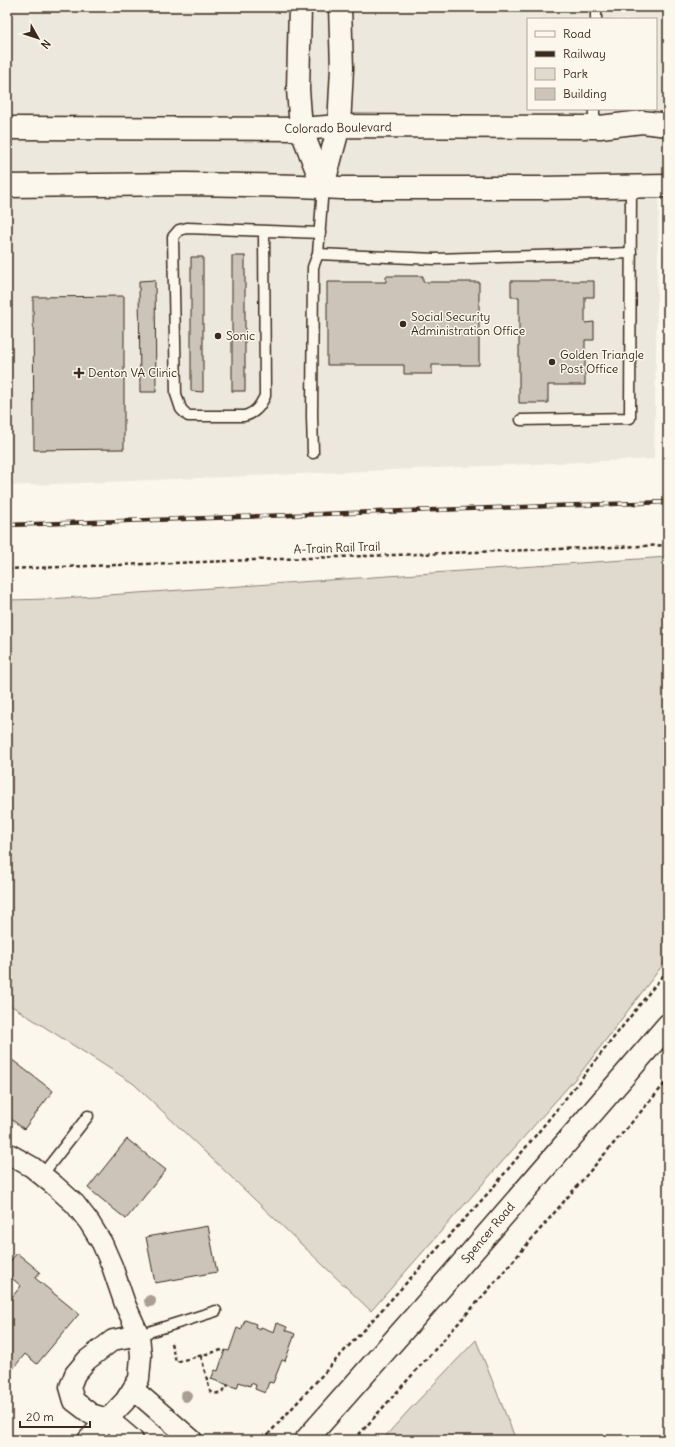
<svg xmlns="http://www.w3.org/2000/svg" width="675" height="1447" font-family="Delius,sans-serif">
  <rect width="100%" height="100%" fill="#fbf7ec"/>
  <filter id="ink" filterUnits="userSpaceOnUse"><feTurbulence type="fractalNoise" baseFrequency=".025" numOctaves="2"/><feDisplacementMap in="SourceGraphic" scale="8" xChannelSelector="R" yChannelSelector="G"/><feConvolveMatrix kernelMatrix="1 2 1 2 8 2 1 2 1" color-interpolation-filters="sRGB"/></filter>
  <g filter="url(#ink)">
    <!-- built -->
    <path fill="#ede8dd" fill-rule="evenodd" d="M7,7H668V151L659,195L654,459L7,486ZM528,19H656V109H528Z"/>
    <!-- green -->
    <g fill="#dfd9ce" stroke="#8d8276">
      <path d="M668,557V958L582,1071L371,1311L134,1084L7,1003V600L49,599Z"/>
      <path d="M476,1340L516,1440H382L410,1409Z"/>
    </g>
    <!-- building -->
    <g fill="#ccc4b9" stroke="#3b2a1e">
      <rect x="232" y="256" width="13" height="135"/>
      <path d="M191,257H203V392L191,391Z"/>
      <path d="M386,276H423V282H479V365H432V374H404V365H327V282H386Z"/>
      <path d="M155,280L156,392H140L139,281Z"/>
      <path d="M511,281H594V297H585V323L594,322V340H585V385H548V403H519V297H511Z"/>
      <path d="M124,296V449L34,450L33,297Z"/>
      <path d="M7,1056L53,1091L24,1129L7,1116Z"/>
      <path d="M127,1139L166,1170L126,1219L88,1188Z"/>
      <path d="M208,1226L217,1272L155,1283L146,1237Z"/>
      <path d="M17,1253L40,1272L35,1278L79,1314L37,1364L25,1354L7,1376V1303L21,1286L7,1274V1265Z"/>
      <path d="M245,1320L256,1324L255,1327L260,1329L261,1327L274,1332L277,1323L287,1327L286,1330L295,1334L285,1361L282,1360L273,1383L269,1382L265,1393L255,1389L256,1385L251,1383L250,1386L239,1382L237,1388L211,1379L215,1370L218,1371L225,1350L229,1351L237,1328L241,1330Z"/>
    </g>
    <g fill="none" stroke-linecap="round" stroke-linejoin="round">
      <!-- service casing -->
      <g stroke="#3b2a1e" stroke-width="13">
        <g id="service">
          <path d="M596,19V7"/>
          <path d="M594,127V109"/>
          <path d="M264,231L265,396C260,406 256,413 244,416H188L181,409L176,394L173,237L179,230L187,228L320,233"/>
          <path d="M318,254L435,259L631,253"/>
          <path d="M521,420L630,418L631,186"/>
          <path d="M313,453L312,416L313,267L318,254L323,186"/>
          <path d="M42,1175L88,1116"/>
          <path d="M139,1335L216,1311"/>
        </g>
      </g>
      <!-- minor casing -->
      <g stroke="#3b2a1e" stroke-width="23">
        <g id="minor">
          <path d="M7,1153L32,1167L54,1185L75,1204L89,1222L102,1243L112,1266L125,1304L139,1335L141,1356L139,1379L125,1401L88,1440"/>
          <path d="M133,1389L192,1440"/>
          <path d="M133,1440L108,1419L91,1414L74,1401L70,1387L75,1374L87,1360L113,1340L139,1335"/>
        </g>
      </g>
      <!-- tertiary casing -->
      <g stroke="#3b2a1e" stroke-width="25">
        <g id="tertiary">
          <path d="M300,7L298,89L301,129L323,186"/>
          <path d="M323,186L339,126L342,68L340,7"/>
          <path d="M306,1440L452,1275L668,1025"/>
        </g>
      </g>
      <!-- secondary casing -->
      <g stroke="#3b2a1e" stroke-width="25">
        <g id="secondary">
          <path d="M7,128L301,129L339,126L600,127L642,122L668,125"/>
          <path d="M7,186L186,184L300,186L341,188H540L668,186"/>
        </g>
      </g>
      <!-- path -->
      <g stroke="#3b2a1e" stroke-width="2.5" stroke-dasharray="4 3" stroke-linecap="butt">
        <path d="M7,569L668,545"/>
        <path d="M171,1343L176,1362L222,1350"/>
        <path d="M201,1356L210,1391C218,1396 223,1392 228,1385"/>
        <path d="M263,1440L491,1190L558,1108L668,969"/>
        <path d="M354,1440L489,1289L668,1080"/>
      </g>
      <!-- service -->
      <use href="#service" stroke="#fbf7ec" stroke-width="10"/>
      <!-- minor -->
      <use href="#minor" stroke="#fbf7ec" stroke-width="20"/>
      <!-- tertiary -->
      <use href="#tertiary" stroke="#fbf7ec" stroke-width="22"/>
      <!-- secondary -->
      <use href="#secondary" stroke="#fbf7ec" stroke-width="22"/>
      <!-- rail casing -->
      <g stroke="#3b2a1e" stroke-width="4.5">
        <path id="rail" d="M7,525L668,502"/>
      </g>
      <!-- rail -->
      <use href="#rail" stroke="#fbf7ec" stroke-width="3" stroke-dasharray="9" stroke-linecap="butt"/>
    </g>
    <!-- trees -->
    <g fill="#a89e93">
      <circle cx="150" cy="1301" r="6"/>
      <circle cx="186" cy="1396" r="6"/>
    </g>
  </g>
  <!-- markers -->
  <g fill="#3b2a1e" stroke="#fbf7ec" stroke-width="1.5">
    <circle cx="403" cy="324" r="4"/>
    <circle cx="218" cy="336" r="4"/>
    <circle cx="552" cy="362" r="4"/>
    <path d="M77 367h4v4h4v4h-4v4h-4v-4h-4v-4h4z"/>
  </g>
  <g text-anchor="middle" stroke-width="3" stroke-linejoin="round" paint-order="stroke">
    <!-- street labels -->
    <g font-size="12" fill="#3b2a1e" stroke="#fbf7ec">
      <text transform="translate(338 128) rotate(-1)" y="4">Colorado Boulevard</text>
      <text transform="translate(337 548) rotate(-2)" y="4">A-Train Rail Trail</text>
      <text transform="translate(488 1233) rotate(-50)" y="4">Spencer Road</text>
    </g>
    <!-- poi labels -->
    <g font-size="12" fill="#3b2a1e" stroke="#fbf7ec" text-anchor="start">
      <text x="411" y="321">Social Security<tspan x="411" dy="14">Administration Office</tspan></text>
      <text x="226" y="340">Sonic</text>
      <text x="560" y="359">Golden Triangle<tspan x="560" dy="14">Post Office</tspan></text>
      <text x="88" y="377">Denton VA Clinic</text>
    </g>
  </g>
  <!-- margin -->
  <rect width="675" height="1447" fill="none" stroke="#fbf7ec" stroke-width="24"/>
  <rect x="12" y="12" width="651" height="1423" fill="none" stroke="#3b2a1e" stroke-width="1.5" filter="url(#ink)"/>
  <!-- legend -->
  <rect x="527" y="18" width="130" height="92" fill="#fbf7ec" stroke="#aea59a"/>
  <rect x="535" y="31" width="20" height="6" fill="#fbf7ec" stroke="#aea59a"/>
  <text x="563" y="38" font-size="12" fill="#3b2a1e">Road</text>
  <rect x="535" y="51" width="20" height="6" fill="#3b2a1e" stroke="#aea59a"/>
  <text x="563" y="58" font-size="12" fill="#3b2a1e">Railway</text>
  <rect x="535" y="68" width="20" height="12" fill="#dfd9ce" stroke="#aea59a"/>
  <text x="563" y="78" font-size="12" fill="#3b2a1e">Park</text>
  <rect x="535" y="88" width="20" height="12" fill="#ccc4b9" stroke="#aea59a"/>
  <text x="563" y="98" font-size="12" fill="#3b2a1e">Building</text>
  <!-- north arrow -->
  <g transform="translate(38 38) rotate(129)" stroke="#fbf7ec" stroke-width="3" paint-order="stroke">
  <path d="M0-3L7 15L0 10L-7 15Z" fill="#3b2a1e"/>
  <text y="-6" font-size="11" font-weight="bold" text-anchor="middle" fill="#3b2a1e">N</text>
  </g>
  <!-- scale -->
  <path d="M20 1421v6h70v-6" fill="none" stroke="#3b2a1e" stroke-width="2"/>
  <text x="26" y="1421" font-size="12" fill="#3b2a1e" stroke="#fbf7ec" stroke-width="3" paint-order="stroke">20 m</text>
</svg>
